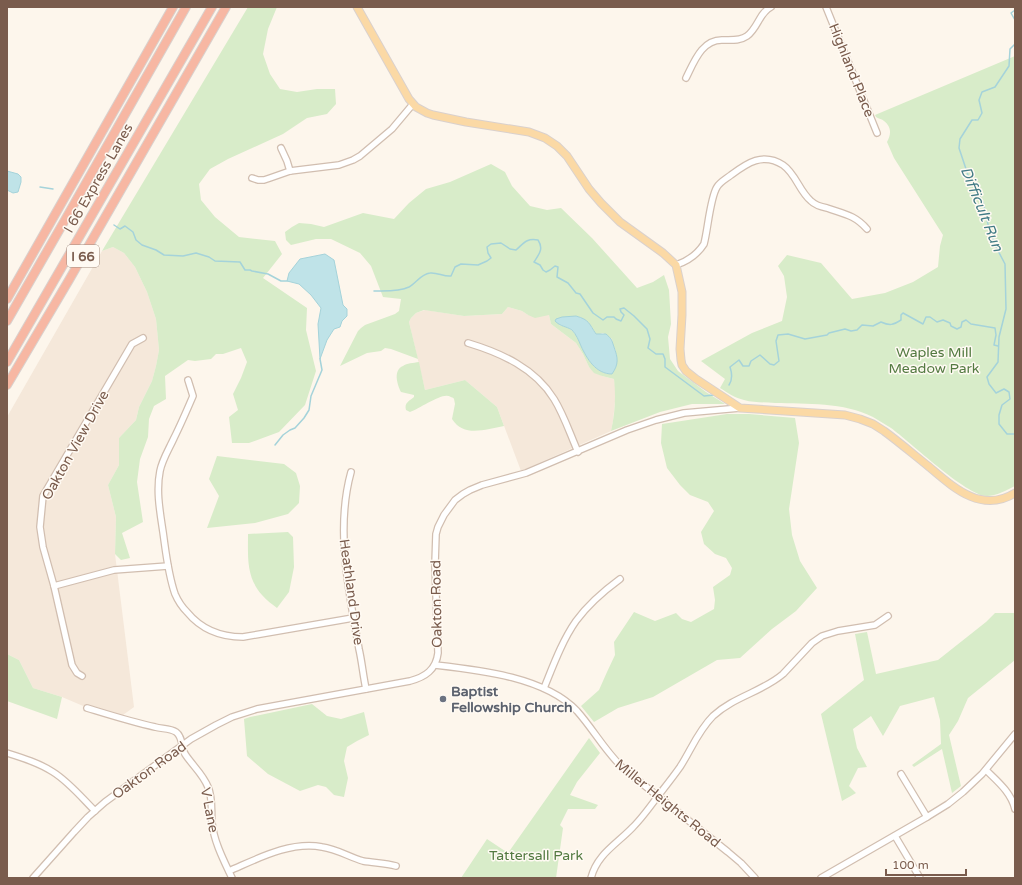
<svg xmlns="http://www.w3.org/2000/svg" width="1022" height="885" font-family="'Varela Round',sans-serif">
  <rect width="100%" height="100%" fill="#fdf6ec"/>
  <!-- residential -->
  <g fill="#f5e8da">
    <path d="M113,247L124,253L135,267L147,292L156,319L159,350L156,366L152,381L139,407L136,420L119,438V465L108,485L116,517L115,554L134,707L116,720L62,697L33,688L19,660L7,654V417L102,251Z"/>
    <path d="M508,307L522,311L528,315H549L551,324L576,343L583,354L589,367L602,376L614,379L616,392L613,421L611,431L521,471L497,407L465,380L425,390L409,322L411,318L416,313L425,310L464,316L502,314Z"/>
  </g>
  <!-- green -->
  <g fill="#d8ecc9" fill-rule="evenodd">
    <path d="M248,7H277L268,29L263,54L270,74L280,89L297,92L317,89H335L336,104L327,114L307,118L283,134L228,159L210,169L199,184L201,200L215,217L239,237L275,241L282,254L263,278L307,308L306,330L316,371L305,405L279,432L249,443H232L229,417L238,410L233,394L241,378L247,362L241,348L223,354H216L211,359L195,361L188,360L165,376L166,399L154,406L149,419L148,437L140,459L137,482L143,522L122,533L130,558L121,560L115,554L116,517L108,485L119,465V438L136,420L139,407L152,381L156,366L159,350L156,319L147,292L135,267L124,253L113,247L102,251Z"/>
    <path d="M1015,56V486C1007,490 996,496 987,496C968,497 909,441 891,428C885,424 879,421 873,417C844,402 806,404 775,403C765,402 754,403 744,400C735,398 728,393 720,388L725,379L701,361L752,333L782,321L787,297L784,276L778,266L787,255L821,263L852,299L885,293L913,282L938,267L940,246L943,235L894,158L887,142C891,135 892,127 884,121C882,119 879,119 876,117L875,115Z"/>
    <path d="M491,164L505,172L512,186L530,206L547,210L561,208L592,238L637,288L653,282L664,275L669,290L671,324L668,337L670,359L678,371L706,392L725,404H692L660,412L611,431C615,414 616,396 614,379L602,376L594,373L589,367L583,354L576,343L551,324L549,315L535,318L528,315L522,311L508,307L502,314L464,316L424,310L416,313L411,318L409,322L418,359L391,349L385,348L381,351L367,353L340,366L358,331L361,328L365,325L395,314L399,311L401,299L383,297L371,266L360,253L331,239H316L291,245L286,240L285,232L292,227L299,223L311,224L324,227L363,213L394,219L409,203L426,189L450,182ZM576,316C590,320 589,324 596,334H600L603,333L612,339L613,345L616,351L612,374C597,375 587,358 581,346C579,340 576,333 571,330C568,327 563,326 559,325Z"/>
    <path d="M419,362L425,390L465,380L497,407L504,426C486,429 464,438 452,419L455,404L454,399C454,398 449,396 448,396C440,394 419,409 410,412L406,410C404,403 409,401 414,397V395L401,392C397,384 393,370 403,366C407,363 413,363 419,362Z"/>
    <path d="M727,414H749L795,418L799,443L789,509L792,535L800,561L817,588L796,611L772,629L740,658L717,660L653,697L618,708L594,722L581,706L599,690L607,672L615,655L614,642L634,612L655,621L676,613L682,619L691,622L714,609L715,600L713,587L730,575L732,568L726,558L715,554L704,544L701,532L714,511L708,502L690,495L680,485L667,468L661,443L662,424Z"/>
    <path d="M217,456L284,464L296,473L300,486L299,503L288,514L255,523L207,528L219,496L209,479Z"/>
    <path d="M288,532L293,537L294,567L289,592L277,608C272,604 266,600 262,595C246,577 248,557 248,534Z"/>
    <path d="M995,613H1015V660L968,698L958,721L949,735L961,786L952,793L942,749L914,767L912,765L941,744L940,720L934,697L900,706L883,736L871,716L853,729L857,748L867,767L858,768L849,786L856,793L842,801L821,714L864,680L855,634L867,632L876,674L938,660L986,622Z"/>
    <path d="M7,654L19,660L33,688L62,697L57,719L7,701Z"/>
    <path d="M312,704L327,716L341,719L364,712L369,735L357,741L347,747L344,761L348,778L344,797L334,795L326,787L318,785L300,791L268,774L247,756L244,719L250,717Z"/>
    <path d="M589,738L600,753L577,782L570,795L598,805L595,809H568L560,825L563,828L556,878H461L487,839L508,853Z"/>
  </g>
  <!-- water -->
  <g fill="#bfe3e8" stroke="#a5d3da">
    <path d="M7,171L18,174L21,177V182L18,192L13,193L7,190Z"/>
    <path d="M325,254L334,260L343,305L347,309V316L342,321L340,327L334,329L327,340L320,359L318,324L321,308L311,295L299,284L287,281L289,273L300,259Z"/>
    <path d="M576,316C590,320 589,324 596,334H606C608,336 611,338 612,341C613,343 613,345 614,347C618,358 619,364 612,374C596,374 587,359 581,346C579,341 576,334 572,330C566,326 561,327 555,321L556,319L562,317Z"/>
  </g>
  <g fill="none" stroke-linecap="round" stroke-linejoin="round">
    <!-- stream -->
    <g stroke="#a5d3da" stroke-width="1.5">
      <path d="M1015,10L1011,13L1015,20"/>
      <path d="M1015,44L1010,49L1009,66L995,87L982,92L979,100L982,113L978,120H972L960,139L959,148L968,175L983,202L988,224L995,245L1005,264L1006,309L999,337L998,362L987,377L989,384L996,393L1004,389L1009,392L1010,399L1002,405L999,415V424L1007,434H1015"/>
      <path d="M40,187L53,189"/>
      <path d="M114,225L120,229L125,226L133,232L136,240L142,245L156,250L164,255L183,256L196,253L209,257L215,261L240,262L245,270H250L252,271L268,274L281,281H287"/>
      <path d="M374,291C385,291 399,292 409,287C416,283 421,274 430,273C437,272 444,277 451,276L455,267L461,264L478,265L487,261L491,258L488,253L487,247L491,244L501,243L510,249L516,250C524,243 526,238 538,240C544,249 539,254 534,262L540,265L543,270L546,272L550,270L555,266L558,267L557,277L568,283L576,293L580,294L593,313L603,320L607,317H614L616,319L621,321L624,315L621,312L620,309L624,308L634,316L647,329L650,339L648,348L656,354H663L665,359V367L704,396L714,395"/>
      <path d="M729,385C733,379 732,373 730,367L739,360L743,366H749L751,361L760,355L770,364L774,365L779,361L776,341L778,335L788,334L805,339L827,335L829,333L845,329L851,331L857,330L862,325L873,326L881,322C890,326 893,325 901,320V315L903,313L923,324L926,317H930L937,322L943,320L950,323L951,326L957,329L961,327L962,322L966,320L971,324L995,328L996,335L994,345L998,346"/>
      <path d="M275,445L283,435L290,430L295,428L304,418L309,410L311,396L322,370L320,359"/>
    </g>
    <!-- minor casing -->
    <g stroke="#d1beb0" stroke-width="8">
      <g id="minor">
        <path d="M826,7L877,133"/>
        <path d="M686,78C694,62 702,39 723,40C731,40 740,41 747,36C758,28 759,13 771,7"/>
        <path d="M281,148L287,161L290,171"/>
        <path d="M252,178L258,180H264L270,178L290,171L339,165L353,160L360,156L392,129L413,104"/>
        <path d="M676,265C688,261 697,255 704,244C708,229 710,198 717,187C720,182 726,179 731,175C747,163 763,152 783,165C796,174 799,191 811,201C815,205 822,207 827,208C844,214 855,215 867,229"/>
        <path d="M468,343C501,353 535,368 554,399C564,415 570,434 578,452"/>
        <path d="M188,380L193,396C187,410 181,424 174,438C169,449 162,460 160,471C156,491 160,512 163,532C166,553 168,574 175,594C178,601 182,607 187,612C201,629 221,637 243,637L353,618"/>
        <path d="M351,472C335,530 349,592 359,649C362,662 363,675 366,689"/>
        <path d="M54,586L114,570L168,566"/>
        <path d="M435,665C479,670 545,677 577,711C594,730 606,753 625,770L728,852L741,863L755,878"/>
        <path d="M82,676L77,673L72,665L54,586L43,547L40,527L43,496L132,344L143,338"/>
        <path d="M544,688C553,666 562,641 576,621C587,606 605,590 620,579"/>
        <path d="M87,708C110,715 132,722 155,727C162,729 170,728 176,732C183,737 181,747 185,754C192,765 203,774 208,787C213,798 211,811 212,823C214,842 224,861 232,878"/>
        <path d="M7,753C23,758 39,763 53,772C69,782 82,798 95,811"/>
        <path d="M986,770C997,781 1011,792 1015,809"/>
        <path d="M901,774L927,817"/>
        <path d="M895,836L920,878"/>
        <path d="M229,871C257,859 290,841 322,847C337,849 349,857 363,861C374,863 385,863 396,866"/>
        <path d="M33,878L74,832L88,817L105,802L191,739L216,725L232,717L257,709L410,681C425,677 436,670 438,653L435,564L436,534L438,527L444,515L455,500L463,494L470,490L482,485L526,473L627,430L656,420L684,413L740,408"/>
        <path d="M591,878C597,854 617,844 633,827C642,818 650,807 658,796C665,787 673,777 680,767C691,750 698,731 713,716C735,696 762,692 783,674L812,643L822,636L838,631L875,625L888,616"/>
        <path d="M821,878L927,817L948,804L963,792L982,774L1015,734"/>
      </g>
    </g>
    <!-- major casing -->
    <g stroke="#dad1cd" stroke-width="9">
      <path id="major" d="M357,7L409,99L416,107L427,113L433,115L466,122L529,132L545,138L557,146L567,156L589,189L601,203L620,222L663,253L676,265L682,292V315L680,349L681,360L682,365L686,371L696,379L740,408L845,415L860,419L873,424L884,431C899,442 913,454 928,466C953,487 981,514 1015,493"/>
    </g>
    <!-- highway casing -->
    <g stroke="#dad1cd" stroke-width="10">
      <g id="highway">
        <path d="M7,299L173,7"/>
        <path d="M7,321L65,220L186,7"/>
        <path d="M7,362L212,7"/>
        <path d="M7,385L69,280L226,7"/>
      </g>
    </g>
    <!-- minor -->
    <use href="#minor" stroke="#fff" stroke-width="5.5"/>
    <!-- major -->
    <use href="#major" stroke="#fbd9a5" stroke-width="7"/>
    <!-- highway -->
    <use href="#highway" stroke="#f7b7a3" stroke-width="8"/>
  </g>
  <!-- markers -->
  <circle fill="#6b7280" stroke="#fffaf3" stroke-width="1.5" cx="443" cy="699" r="4"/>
  <g text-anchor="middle" stroke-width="3" stroke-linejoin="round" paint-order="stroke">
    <!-- shield labels -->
    <rect fill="#fffaf3" stroke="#a28b7f" stroke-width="1" x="67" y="245" width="32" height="22" rx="3"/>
    <g font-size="13" font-weight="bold" fill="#7a5c4d">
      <text x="83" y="261">I 66</text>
    </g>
    <!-- street labels -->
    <g font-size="14" fill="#7a5c4d" stroke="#fffaf3">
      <text transform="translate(852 70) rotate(68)" y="5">Highland Place</text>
      <text transform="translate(98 178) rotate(-60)" y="5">I 66 Express Lanes</text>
      <text transform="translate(75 445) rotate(-61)" y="5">Oakton View Drive</text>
      <text transform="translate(352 592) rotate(82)" y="5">Heathland Drive</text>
      <text transform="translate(436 604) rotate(-91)" y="5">Oakton Road</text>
      <text transform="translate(149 770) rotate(-36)" y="5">Oakton Road</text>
      <text transform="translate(668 803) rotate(39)" y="5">Miller Heights Road</text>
      <text transform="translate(210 810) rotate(79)" y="5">V Lane</text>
    </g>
    <!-- park labels -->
    <g font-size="14" fill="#537a41" stroke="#fffaf3">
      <text x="934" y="357">Waples Mill<tspan x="934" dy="16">Meadow Park</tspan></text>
      <text x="536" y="860">Tattersall Park</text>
    </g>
    <!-- worship labels -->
    <g font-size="14" font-weight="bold" fill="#5b616d" stroke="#fffaf3" text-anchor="start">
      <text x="451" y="696">Baptist<tspan x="451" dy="16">Fellowship Church</tspan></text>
    </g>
    <!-- water labels -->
    <g font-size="15" font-style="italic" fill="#437c86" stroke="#fffaf3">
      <text transform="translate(982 209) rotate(68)" y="5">Difficult Run</text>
    </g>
  </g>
  <!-- border -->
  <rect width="1022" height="885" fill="none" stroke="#7a5c4d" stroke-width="16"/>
  <!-- scale -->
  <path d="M886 869v6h80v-6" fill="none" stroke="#7a5c4d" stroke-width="2"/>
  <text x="892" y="869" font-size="12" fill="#7a5c4d" stroke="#fffaf3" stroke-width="3" paint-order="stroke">100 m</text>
</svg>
